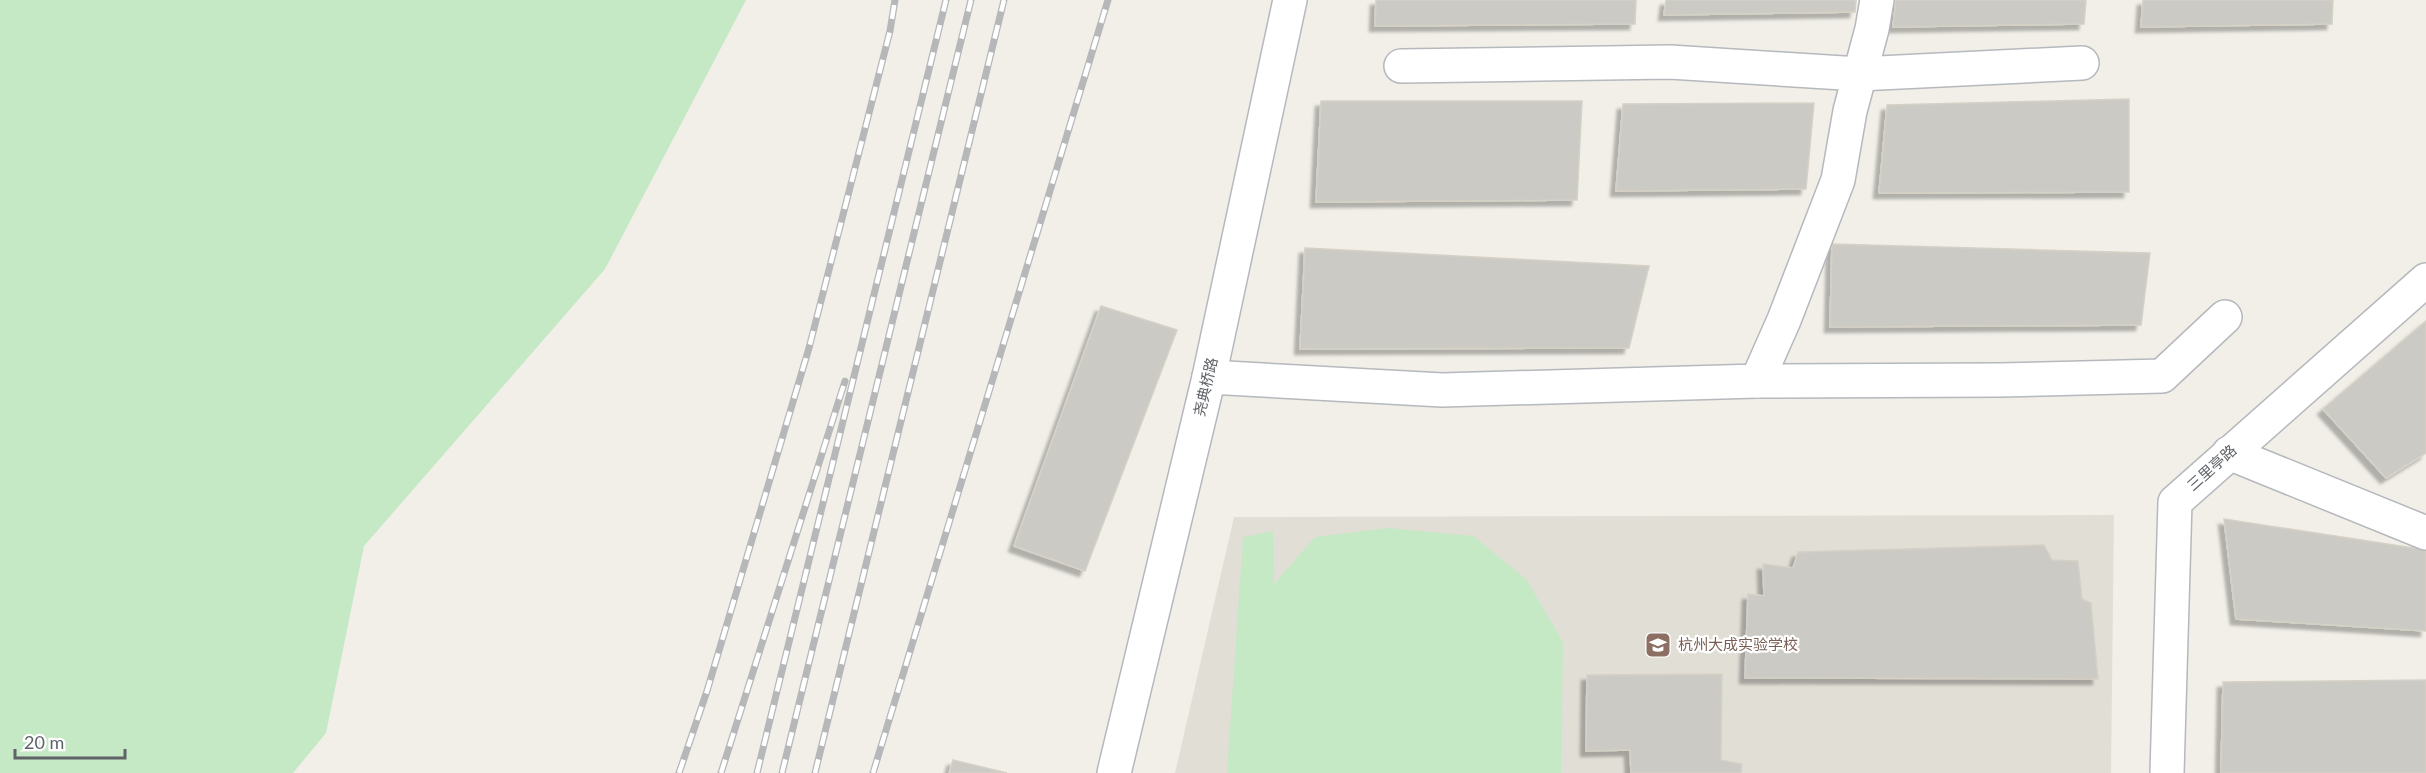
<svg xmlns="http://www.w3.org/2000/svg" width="2426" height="773" font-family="Lato,'Noto Sans SC',sans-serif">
  <defs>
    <filter id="shadow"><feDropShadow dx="-5.5" dy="5.5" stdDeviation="1.5" flood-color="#0004"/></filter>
  </defs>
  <rect width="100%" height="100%" fill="#f1efe8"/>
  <!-- education -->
  <path fill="#e1ded6" d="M2114,515L2111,773H1175L1234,517Z"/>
  <!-- green -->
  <g fill="#c5e8c5">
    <path d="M0,0H746L605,269L364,546L326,733L293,773H0Z"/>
    <path d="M1388,528L1473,536L1526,579L1563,642L1561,773H1227L1243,537L1273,531L1274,584L1315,537Z"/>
  </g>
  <!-- building -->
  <g fill="#cccac5" stroke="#d6d1c6" stroke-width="1.5" filter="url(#shadow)">
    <path d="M1376,0H1636L1635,24L1375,26Z"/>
    <path d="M1666,0H1856L1855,12L1664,15Z"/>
    <path d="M1896,0H2086L2084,24L1893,27Z"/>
    <path d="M2143,0H2333L2332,24L2141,27Z"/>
    <path d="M2129,99V192L1879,193L1887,105Z"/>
    <path d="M1321,101H1582L1577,200L1316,202Z"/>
    <path d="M1814,103L1806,189L1616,191L1623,104Z"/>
    <path d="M1832,244L2150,253L2141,325L1830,327Z"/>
    <path d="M1305,248L1649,266L1629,348L1300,349Z"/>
    <path d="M1101,306L1177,330L1085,571L1014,546Z"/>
    <path d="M2426,321V453L2386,478L2323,409Z"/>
    <path d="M2224,519L2426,550V631L2236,619Z"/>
    <path d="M2044,545L2052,560L2078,561L2082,599L2091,603L2098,679L1745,678L1748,594L1764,596L1763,564L1793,568L1798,552Z"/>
    <path d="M1722,674L1721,760L1742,764L1741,773H1631L1630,750L1586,751L1587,675Z"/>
    <path d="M2426,680V773H2221L2223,682Z"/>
    <path d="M953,760L1007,773H949Z"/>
  </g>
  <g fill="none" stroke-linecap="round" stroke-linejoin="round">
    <!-- minor casing -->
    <g stroke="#b5b8bc" stroke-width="36">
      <g id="minor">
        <path d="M1401,66L1670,62L1859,74L2082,63"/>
        <path d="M1209,377L1442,390L1757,381L1784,320L1838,180L1850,111L1872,29L1877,0"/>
        <path d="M1757,381L2000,380L2162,376L2225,317"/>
        <path d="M2229,453L2426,533"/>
        <path d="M2167,773L2175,502L2426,280"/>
      </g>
    </g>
    <!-- tertiary casing -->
    <g stroke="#b5b8bc" stroke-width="36">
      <path id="tertiary" d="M1114,773L1209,377L1290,0"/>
    </g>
    <!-- minor -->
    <use href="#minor" stroke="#fff" stroke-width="33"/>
    <!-- tertiary -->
    <use href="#tertiary" stroke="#fff" stroke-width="33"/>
    <!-- rail casing -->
    <g stroke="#b6b7b8" stroke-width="7">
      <g id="rail">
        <path d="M679,773L707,691L809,348L890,31L895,0"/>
        <path d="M721,773L845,381"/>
        <path d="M757,773L946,0"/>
        <path d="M782,773L971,0"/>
        <path d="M815,773L1004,0"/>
        <path d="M873,773L1108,0"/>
      </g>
    </g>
    <!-- rail -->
    <use href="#rail" stroke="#fff" stroke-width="4.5" stroke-dasharray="14" stroke-linecap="butt"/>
  </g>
  <!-- icons -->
  <defs>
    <g id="school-square" transform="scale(1.35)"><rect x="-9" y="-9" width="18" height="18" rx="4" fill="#8d6e63" stroke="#fff"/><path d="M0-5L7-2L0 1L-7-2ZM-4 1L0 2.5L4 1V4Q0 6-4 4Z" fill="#fff"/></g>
  </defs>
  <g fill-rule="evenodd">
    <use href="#school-square" x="1658" y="645"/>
  </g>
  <g text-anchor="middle" stroke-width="4.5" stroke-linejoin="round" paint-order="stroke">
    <!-- street labels -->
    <g font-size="15" fill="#5f6368" stroke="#fff">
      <text transform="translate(1206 387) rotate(-77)" y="5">尧典桥路</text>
      <text transform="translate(2212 468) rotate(-42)" y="5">三里亭路</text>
    </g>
    <!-- education labels -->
    <g font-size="15" fill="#785e54" stroke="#fff" text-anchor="start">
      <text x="1678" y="650">杭州大成实验学校</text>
    </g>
  </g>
  <!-- scale -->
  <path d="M15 749v9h110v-9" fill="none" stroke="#5f6368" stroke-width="3"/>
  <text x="24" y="749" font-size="18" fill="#5f6368" stroke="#ffffff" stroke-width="4.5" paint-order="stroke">20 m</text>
</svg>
